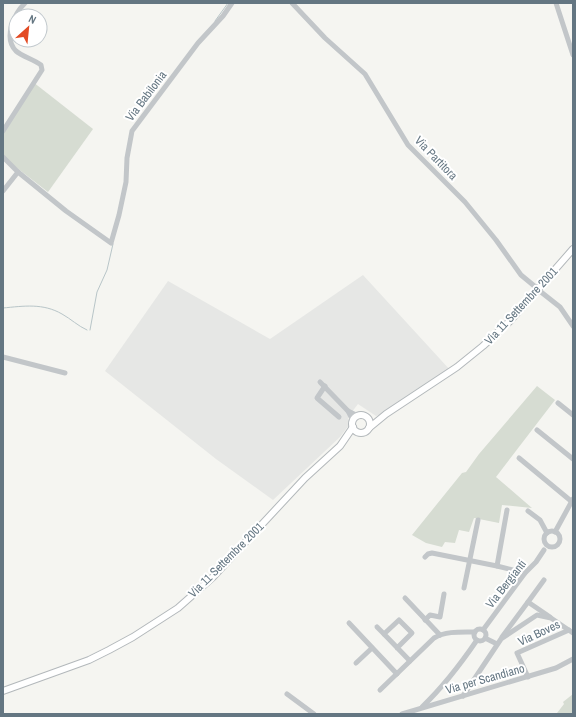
<svg xmlns="http://www.w3.org/2000/svg" width="576" height="717" font-family="'Archivo Narrow',sans-serif">
  <rect width="100%" height="100%" fill="#f5f5f1"/>
  <!-- built -->
  <path fill="#e6e7e5" d="M363,275L451,371L385,413L376,416L358,404L348,417L349,425L340,437L273,500L216,459L105,371L168,281L270,339Z"/>
  <!-- green -->
  <g fill="#d6dcd2">
    <path d="M33,82L93,129L48,192L3,157V127Z"/>
    <path d="M537,386L555,400L496,477L532,508L502,505L499,523L474,518L469,532L459,530L455,543L445,542L442,547L426,543L412,535L462,473L466,472L479,454Z"/>
    <path d="M573,694V714H558L557,713L564,704L563,702Z"/>
  </g>
  <g fill="none" stroke-linecap="round" stroke-linejoin="round">
    <!-- stream -->
    <g stroke="#b8c5c8" stroke-width="1">
      <path d="M215,21L228,3"/>
      <path d="M3,308C24,306 43,303 62,314C71,319 78,326 87,330"/>
      <path d="M90,330L97,292L107,270L113,244"/>
    </g>
    <!-- major casing -->
    <g stroke="#b3b8bb" stroke-width="8">
      <g id="major">
        <circle cx="361" cy="424" r="9"/>
        <path d="M369,428L386,414L457,367L483,346L509,322L573,249"/>
        <path d="M3,691L89,660L109,650L133,637L178,608L213,577L305,478L340,446L353,427"/>
      </g>
    </g>
    <!-- minor -->
    <g stroke="#c2c6c9" stroke-width="5">
      <path d="M292,3L325,38L365,74L408,145L465,202L496,240L521,275L538,289"/>
      <path d="M556,3L573,55"/>
      <path d="M3,131L42,70L41,65C33,59 23,57 16,51C3,38 14,14 25,3"/>
      <path d="M3,157L18,172L3,191"/>
      <path d="M18,172L66,211L111,243L119,215L126,182L127,158L132,131L198,43L223,16L232,3"/>
      <path d="M541,292L560,307L573,326"/>
      <path d="M3,357L65,373"/>
      <path d="M320,382L348,411"/>
      <path d="M325,386L317,398L339,417"/>
      <path d="M558,403L573,415"/>
      <path d="M353,421L348,411L358,416"/>
      <path d="M537,430L573,459"/>
      <path d="M519,458L571,501"/>
      <path d="M528,511L540,520L547,533"/>
      <circle cx="552" cy="539" r="8"/>
      <path d="M555,532L573,499"/>
      <path d="M425,557L428,554L432,553L497,566L525,573"/>
      <path d="M497,566L507,510"/>
      <path d="M464,588L478,520"/>
      <path d="M405,598L440,635"/>
      <path d="M528,602L544,580"/>
      <path d="M425,620L430,615L440,617L444,594"/>
      <path d="M349,623L397,674"/>
      <path d="M377,627L384,634"/>
      <circle cx="480" cy="635" r="6"/>
      <path d="M483,630L525,573L536,562L544,550"/>
      <path d="M502,637L528,602L550,617"/>
      <path d="M485,638L497,644"/>
      <path d="M397,648L412,633L399,620L384,634L410,661"/>
      <path d="M356,663L372,648"/>
      <path d="M528,677L517,653L569,630"/>
      <path d="M380,690L434,638C446,631 460,632 475,632"/>
      <path d="M287,694L314,714"/>
      <path d="M463,696L501,639L537,615L551,618L573,633"/>
      <path d="M422,707C444,686 460,665 477,640"/>
      <path d="M402,714L556,668L573,659"/>
    </g>
    <!-- major -->
    <use href="#major" stroke="#fff" stroke-width="6"/>
  </g>
  <g text-anchor="middle" stroke-width="4" stroke-linejoin="round" paint-order="stroke">
    <!-- street labels -->
    <g font-size="12" fill="#647682" stroke="#fff">
      <text transform="translate(146 96) rotate(-53)" y="4">Via Babilonia</text>
      <text transform="translate(436 158) rotate(46)" y="4">Via Partitora</text>
      <text transform="translate(521 306) rotate(-47)" y="4">Via 11 Settembre 2001</text>
      <text transform="translate(226 560) rotate(-45)" y="4">Via 11 Settembre 2001</text>
      <text transform="translate(506 584) rotate(-52)" y="4">Via Bergianti</text>
      <text transform="translate(539 633) rotate(-25)" y="4">Via Boves</text>
      <text transform="translate(485 679) rotate(-16)" y="4">Via per Scandiano</text>
    </g>
  </g>
  <!-- border -->
  <rect width="576" height="717" fill="none" stroke="#647682" stroke-width="8"/>
  <!-- north arrow -->
  <g transform="translate(28 28) rotate(27)"><circle r="19" fill="#ffffff" stroke="#c1c8cd"/>
  <path d="M0-3L7 15L0 10L-7 15Z" fill="#e34b24"/>
  <text y="-6" font-size="11" font-weight="bold" text-anchor="middle" fill="#647682">N</text>
  </g>
</svg>
